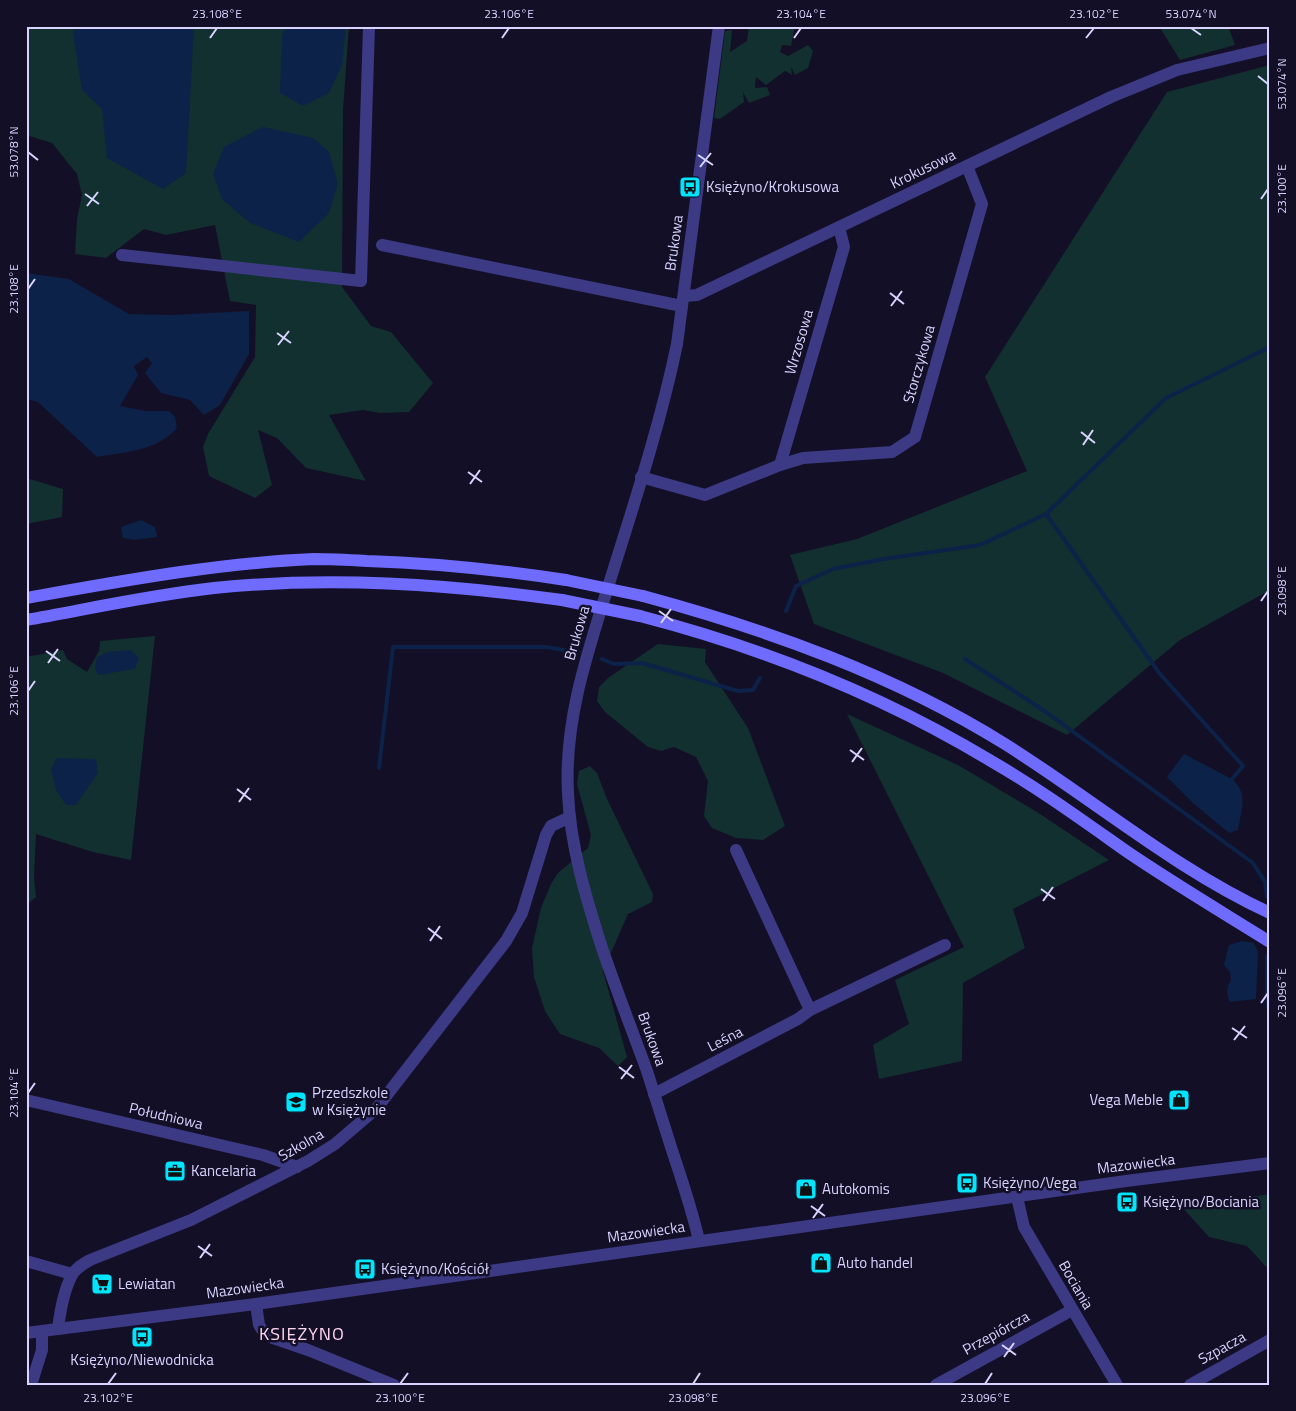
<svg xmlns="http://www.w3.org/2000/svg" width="1296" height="1411" font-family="'Titillium Web',sans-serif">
  <rect width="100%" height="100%" fill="#130f26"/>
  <!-- green -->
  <g fill="#12302f">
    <path d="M26,26H349L343,110L342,287L371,326L391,332L433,383L409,412L380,413L363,410L329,415L366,481L306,468L277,438L258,430L272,485L255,498L209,476L203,447L208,434L255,357L256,305L230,301L215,225L166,235L144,229L106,258L75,254L77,219L82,195L77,174L52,143L26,135Z"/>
    <path d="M749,26H795L791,46L782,45L780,52L788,56L808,45L813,51L808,68L795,75L791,67L792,75L785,71L766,85L756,77L755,88L767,87L770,95L749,103L743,92L744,102L720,119L714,118L725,31L732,30L730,52L747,41Z"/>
    <path d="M1159,26H1228L1235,45L1180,60Z"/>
    <path d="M1270,65V590L1180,640L1067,735L943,673L814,624L790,555L857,539L1027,471L985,377L1167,92Z"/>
    <path d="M26,478L63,489L62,517L26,524Z"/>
    <path d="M155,636L131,860L93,852L36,834L34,877L36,897L26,905V657L63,650L67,659L87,672L99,651L100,641Z"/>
    <path d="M658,644L706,649L705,662L748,728L785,826L763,840L736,838L712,828L704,816L708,781L696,757L674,747L661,751L648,747L605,712L597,701L599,687L608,678Z"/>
    <path d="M847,714L958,765L1037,812L1109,860L1013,909L1025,948L963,983L962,1061L879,1079L873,1045L909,1024L895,980L964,947Z"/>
    <path d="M590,766L597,773L607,799L653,894L652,902L628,914L603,971L627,1057L618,1066L599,1048L560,1034L545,1011L534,977L532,948L541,908L551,884L558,873L588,848L591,835L577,784L579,771Z"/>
    <path d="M1270,1194V1271L1247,1246L1209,1237L1182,1207Z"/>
  </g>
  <!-- water -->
  <g fill="#0c2248">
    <path d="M75,26H194L186,173L163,189L107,158L102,109L82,90L73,33Z"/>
    <path d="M285,26H346L342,65L329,93L303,106L280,93L282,36Z"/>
    <path d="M263,127L313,138L329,152L338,184L329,213L299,242L250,223L222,199L213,174L224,147Z"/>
    <path d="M26,273L69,279L129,314L170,315L249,311V354L220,405L204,415L190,400L161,393L145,373L152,363L147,357L134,366L138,375L120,406L146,411H169L175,417L177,428C157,451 125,452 97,457L38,402L26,399Z"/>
    <path d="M141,520L155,527L157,537L134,540L123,538L121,527Z"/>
    <path d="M131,650L139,658L135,669L98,675L95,668L97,657L108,652Z"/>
    <path d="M1184,754L1232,779C1249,794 1241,810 1238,830L1229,833L1194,804L1167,777Z"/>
    <path d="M57,758L96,759L98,773L76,805H66L56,790L51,769Z"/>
    <path d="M1242,941L1254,943L1258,952L1256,999L1230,1002C1226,994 1226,987 1231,980L1230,972L1224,965L1229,945Z"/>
  </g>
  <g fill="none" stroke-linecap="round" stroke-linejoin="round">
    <!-- stream -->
    <g stroke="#0c2248" stroke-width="4">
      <path d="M786,611L796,586L833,569L884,559L980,545L1046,514"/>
      <path d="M602,659L614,664L642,663L738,691L753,690L760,678"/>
      <path d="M965,659L1046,712L1253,863L1265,882L1267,897"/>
      <path d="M379,768L393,647H547L574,652"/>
      <path d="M1232,779L1243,766L1160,674L1046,514L1166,398L1270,347"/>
      <path d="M1267,956V998L1270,1017"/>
    </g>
    <!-- minor -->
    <g stroke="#3d3a85" stroke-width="12">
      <path d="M382,245L682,306"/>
      <path d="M122,255L361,281L369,26"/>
      <path d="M684,296L697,295L1111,97L1177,70L1270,48"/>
      <path d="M780,465L844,247L839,227"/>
      <path d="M641,477L705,495L780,465L803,458L892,452L915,437L982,204L967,166"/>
      <path d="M736,850L810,1010"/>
      <path d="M654,1094L798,1019L810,1010L945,945"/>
      <path d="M26,1100L263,1155L297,1167"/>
      <path d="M1017,1197L1024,1227L1117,1385"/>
      <path d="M699,1241C692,1209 681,1178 671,1147C663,1122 655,1096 647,1071C632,1030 616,989 602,948C586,898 570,845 568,793C564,722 587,654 608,587C633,507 660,426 677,344L719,26"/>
      <path d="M26,1261L72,1274"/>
      <path d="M256,1304L259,1325L263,1331L273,1338L308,1350L394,1385"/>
      <path d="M58,1329C60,1312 64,1290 72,1275C76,1268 83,1264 90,1260L191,1220L308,1161L335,1144L376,1109L506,941L522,913L546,835L551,826L570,817"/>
      <path d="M26,1333L256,1304L1126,1181L1270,1163"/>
      <path d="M31,1385L42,1350V1331"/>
      <path d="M936,1385L1072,1310"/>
      <path d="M1190,1385L1270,1340"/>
    </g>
    <!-- secondary -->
    <g stroke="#6f6bff" stroke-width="12">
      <path d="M643,596C769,630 894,675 1005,744C1094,800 1175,869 1270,913"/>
      <path d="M26,598C122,581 217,563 314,559C332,559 350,560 367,561C434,563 500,570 566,580"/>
      <path d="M640,616C763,648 882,695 991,761C1038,788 1082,820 1126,851C1173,883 1222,912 1270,942"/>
      <path d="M26,620C88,609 151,595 214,588C330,576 446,584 562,600"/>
    </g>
    <!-- secondary-bridge -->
    <g stroke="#6f6bff" stroke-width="12">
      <path d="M566,580L643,596"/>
      <path d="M562,600L640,616"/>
    </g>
  </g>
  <!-- ticks -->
  <path fill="none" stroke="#d9d4ff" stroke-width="2" d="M1191,28L1201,35M210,38L217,28M502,38L509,28M794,38L801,28M1086,38L1094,28M1258,76L1268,84M28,152L38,160M698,155L713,165M700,167L711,153M85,194L99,204M1261,199L1268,189M87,206L98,192M28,289L35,279M890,293L904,304M891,306L902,291M277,333L291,343M278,345L289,331M1081,432L1095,443M1083,445L1093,430M468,472L482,482M470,484L480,470M1261,601L1268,591M659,611L673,621M661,623L671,609M46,651L60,661M48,663L58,649M28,691L35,681M850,750L864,760M852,762L862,748M237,789L251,800M239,802L249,788M1041,889L1055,899M1043,901L1053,887M428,928L442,939M430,941L440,926M1261,1003L1268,993M1232,1028L1247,1038M1234,1040L1245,1026M619,1067L634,1078M621,1079L632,1065M28,1093L35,1083M811,1206L825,1216M813,1218L823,1204M198,1246L212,1256M200,1258L210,1244M1002,1345L1016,1355M1004,1357L1014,1343M108,1384L116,1373M400,1384L408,1373M693,1384L700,1373M985,1384L992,1373"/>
  <!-- icons -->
  <defs>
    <g id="bus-square" transform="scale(1.125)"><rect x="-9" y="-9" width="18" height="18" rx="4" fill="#00e5ff" stroke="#130f26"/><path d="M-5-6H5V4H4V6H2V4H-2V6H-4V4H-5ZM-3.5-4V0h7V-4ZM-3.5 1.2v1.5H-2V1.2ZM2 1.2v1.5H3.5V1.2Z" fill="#111"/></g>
    <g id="shop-square" transform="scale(1.125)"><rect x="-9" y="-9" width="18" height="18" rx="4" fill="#00e5ff" stroke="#130f26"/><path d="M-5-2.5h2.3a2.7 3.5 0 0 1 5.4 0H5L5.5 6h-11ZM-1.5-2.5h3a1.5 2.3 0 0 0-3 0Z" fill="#111"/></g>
    <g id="school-square" transform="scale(1.125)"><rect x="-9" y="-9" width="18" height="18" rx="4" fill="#00e5ff" stroke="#130f26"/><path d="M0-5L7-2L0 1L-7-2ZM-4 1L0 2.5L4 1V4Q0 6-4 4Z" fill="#111"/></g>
    <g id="office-square" transform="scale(1.125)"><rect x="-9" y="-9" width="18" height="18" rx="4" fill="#00e5ff" stroke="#130f26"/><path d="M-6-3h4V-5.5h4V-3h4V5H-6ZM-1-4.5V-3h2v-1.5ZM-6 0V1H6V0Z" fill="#111"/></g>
    <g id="supermarket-square" transform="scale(1.125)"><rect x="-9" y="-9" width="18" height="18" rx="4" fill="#00e5ff" stroke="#130f26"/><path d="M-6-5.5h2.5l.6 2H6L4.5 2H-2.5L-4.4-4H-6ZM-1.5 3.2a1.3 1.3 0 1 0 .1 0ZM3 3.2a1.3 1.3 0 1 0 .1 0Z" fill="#111"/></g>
  </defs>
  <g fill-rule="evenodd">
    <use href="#bus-square" x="690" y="187"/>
    <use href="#shop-square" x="1179" y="1100"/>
    <use href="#school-square" x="296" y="1102"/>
    <use href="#office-square" x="175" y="1171"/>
    <use href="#bus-square" x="967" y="1183"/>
    <use href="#shop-square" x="806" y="1189"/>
    <use href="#bus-square" x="1127" y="1202"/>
    <use href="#shop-square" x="821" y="1263"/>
    <use href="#bus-square" x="365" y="1269"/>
    <use href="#supermarket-square" x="102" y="1284"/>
    <use href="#bus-square" x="142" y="1337"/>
  </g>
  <g text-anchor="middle" stroke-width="5" stroke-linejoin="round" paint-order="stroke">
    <!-- street labels -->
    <g font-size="15" fill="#d9d4ff" stroke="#130f26">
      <text transform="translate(923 169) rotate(-26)" y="5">Krokusowa</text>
      <text transform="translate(674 243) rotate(-82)" y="5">Brukowa</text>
      <text transform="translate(799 342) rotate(-74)" y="5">Wrzosowa</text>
      <text transform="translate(919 364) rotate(-74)" y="5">Storczykowa</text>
      <text transform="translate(577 633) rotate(-74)" y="5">Brukowa</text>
      <text transform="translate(652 1039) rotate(70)" y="5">Brukowa</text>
      <text transform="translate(725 1039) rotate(-27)" y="5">Leśna</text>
      <text transform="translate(166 1116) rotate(13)" y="5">Południowa</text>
      <text transform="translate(301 1145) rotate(-30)" y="5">Szkolna</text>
      <text transform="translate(1136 1164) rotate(-7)" y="5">Mazowiecka</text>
      <text transform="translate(646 1232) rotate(-8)" y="5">Mazowiecka</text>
      <text transform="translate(1076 1285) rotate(60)" y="5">Bociania</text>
      <text transform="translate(245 1288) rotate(-8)" y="5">Mazowiecka</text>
      <text transform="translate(996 1333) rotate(-29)" y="5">Przepiórcza</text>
      <text transform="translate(1222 1348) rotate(-29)" y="5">Szpacza</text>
    </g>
    <!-- poi labels -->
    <g font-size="15" fill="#d9d4ff" stroke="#130f26" text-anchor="start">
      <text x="706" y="192">Księżyno/Krokusowa</text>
      <text x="312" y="1098">Przedszkole<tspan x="312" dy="17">w Księżynie</tspan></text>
      <text x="1163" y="1105" text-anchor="end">Vega Meble</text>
      <text x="191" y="1176">Kancelaria</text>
      <text x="983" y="1188">Księżyno/Vega</text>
      <text x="822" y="1194">Autokomis</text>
      <text x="1143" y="1207">Księżyno/Bociania</text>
      <text x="837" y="1268">Auto handel</text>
      <text x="381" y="1274">Księżyno/Kościół</text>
      <text x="118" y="1289">Lewiatan</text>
      <text x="142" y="1365" text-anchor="middle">Księżyno/Niewodnicka</text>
    </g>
    <!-- quarter labels -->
    <g font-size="18" letter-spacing="1" fill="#ffd6f0" stroke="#130f26">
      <text x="302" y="1340">KSIĘŻYNO</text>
    </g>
  </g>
  <!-- border -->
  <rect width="1296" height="1411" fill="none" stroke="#130f26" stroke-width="55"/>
  <rect x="28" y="28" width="1240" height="1356" fill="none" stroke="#d9d4ff" stroke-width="2"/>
  <g font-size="12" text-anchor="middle" fill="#d9d4ff">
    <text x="217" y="18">23.108°E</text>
    <text x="509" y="18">23.106°E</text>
    <text x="801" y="18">23.104°E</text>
    <text x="1094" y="18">23.102°E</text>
    <text x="1191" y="18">53.074°N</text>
    <text transform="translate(1282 84) rotate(-90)" y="4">53.074°N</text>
    <text transform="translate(14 152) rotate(-90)" y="4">53.078°N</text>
    <text transform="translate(1282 189) rotate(-90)" y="4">23.100°E</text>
    <text transform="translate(14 289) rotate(-90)" y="4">23.108°E</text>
    <text transform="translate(1282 591) rotate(-90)" y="4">23.098°E</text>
    <text transform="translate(14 691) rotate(-90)" y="4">23.106°E</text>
    <text transform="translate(1282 993) rotate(-90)" y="4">23.096°E</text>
    <text transform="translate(14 1093) rotate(-90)" y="4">23.104°E</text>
    <text x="108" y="1402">23.102°E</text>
    <text x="400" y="1402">23.100°E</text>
    <text x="693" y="1402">23.098°E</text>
    <text x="985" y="1402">23.096°E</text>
  </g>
</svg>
